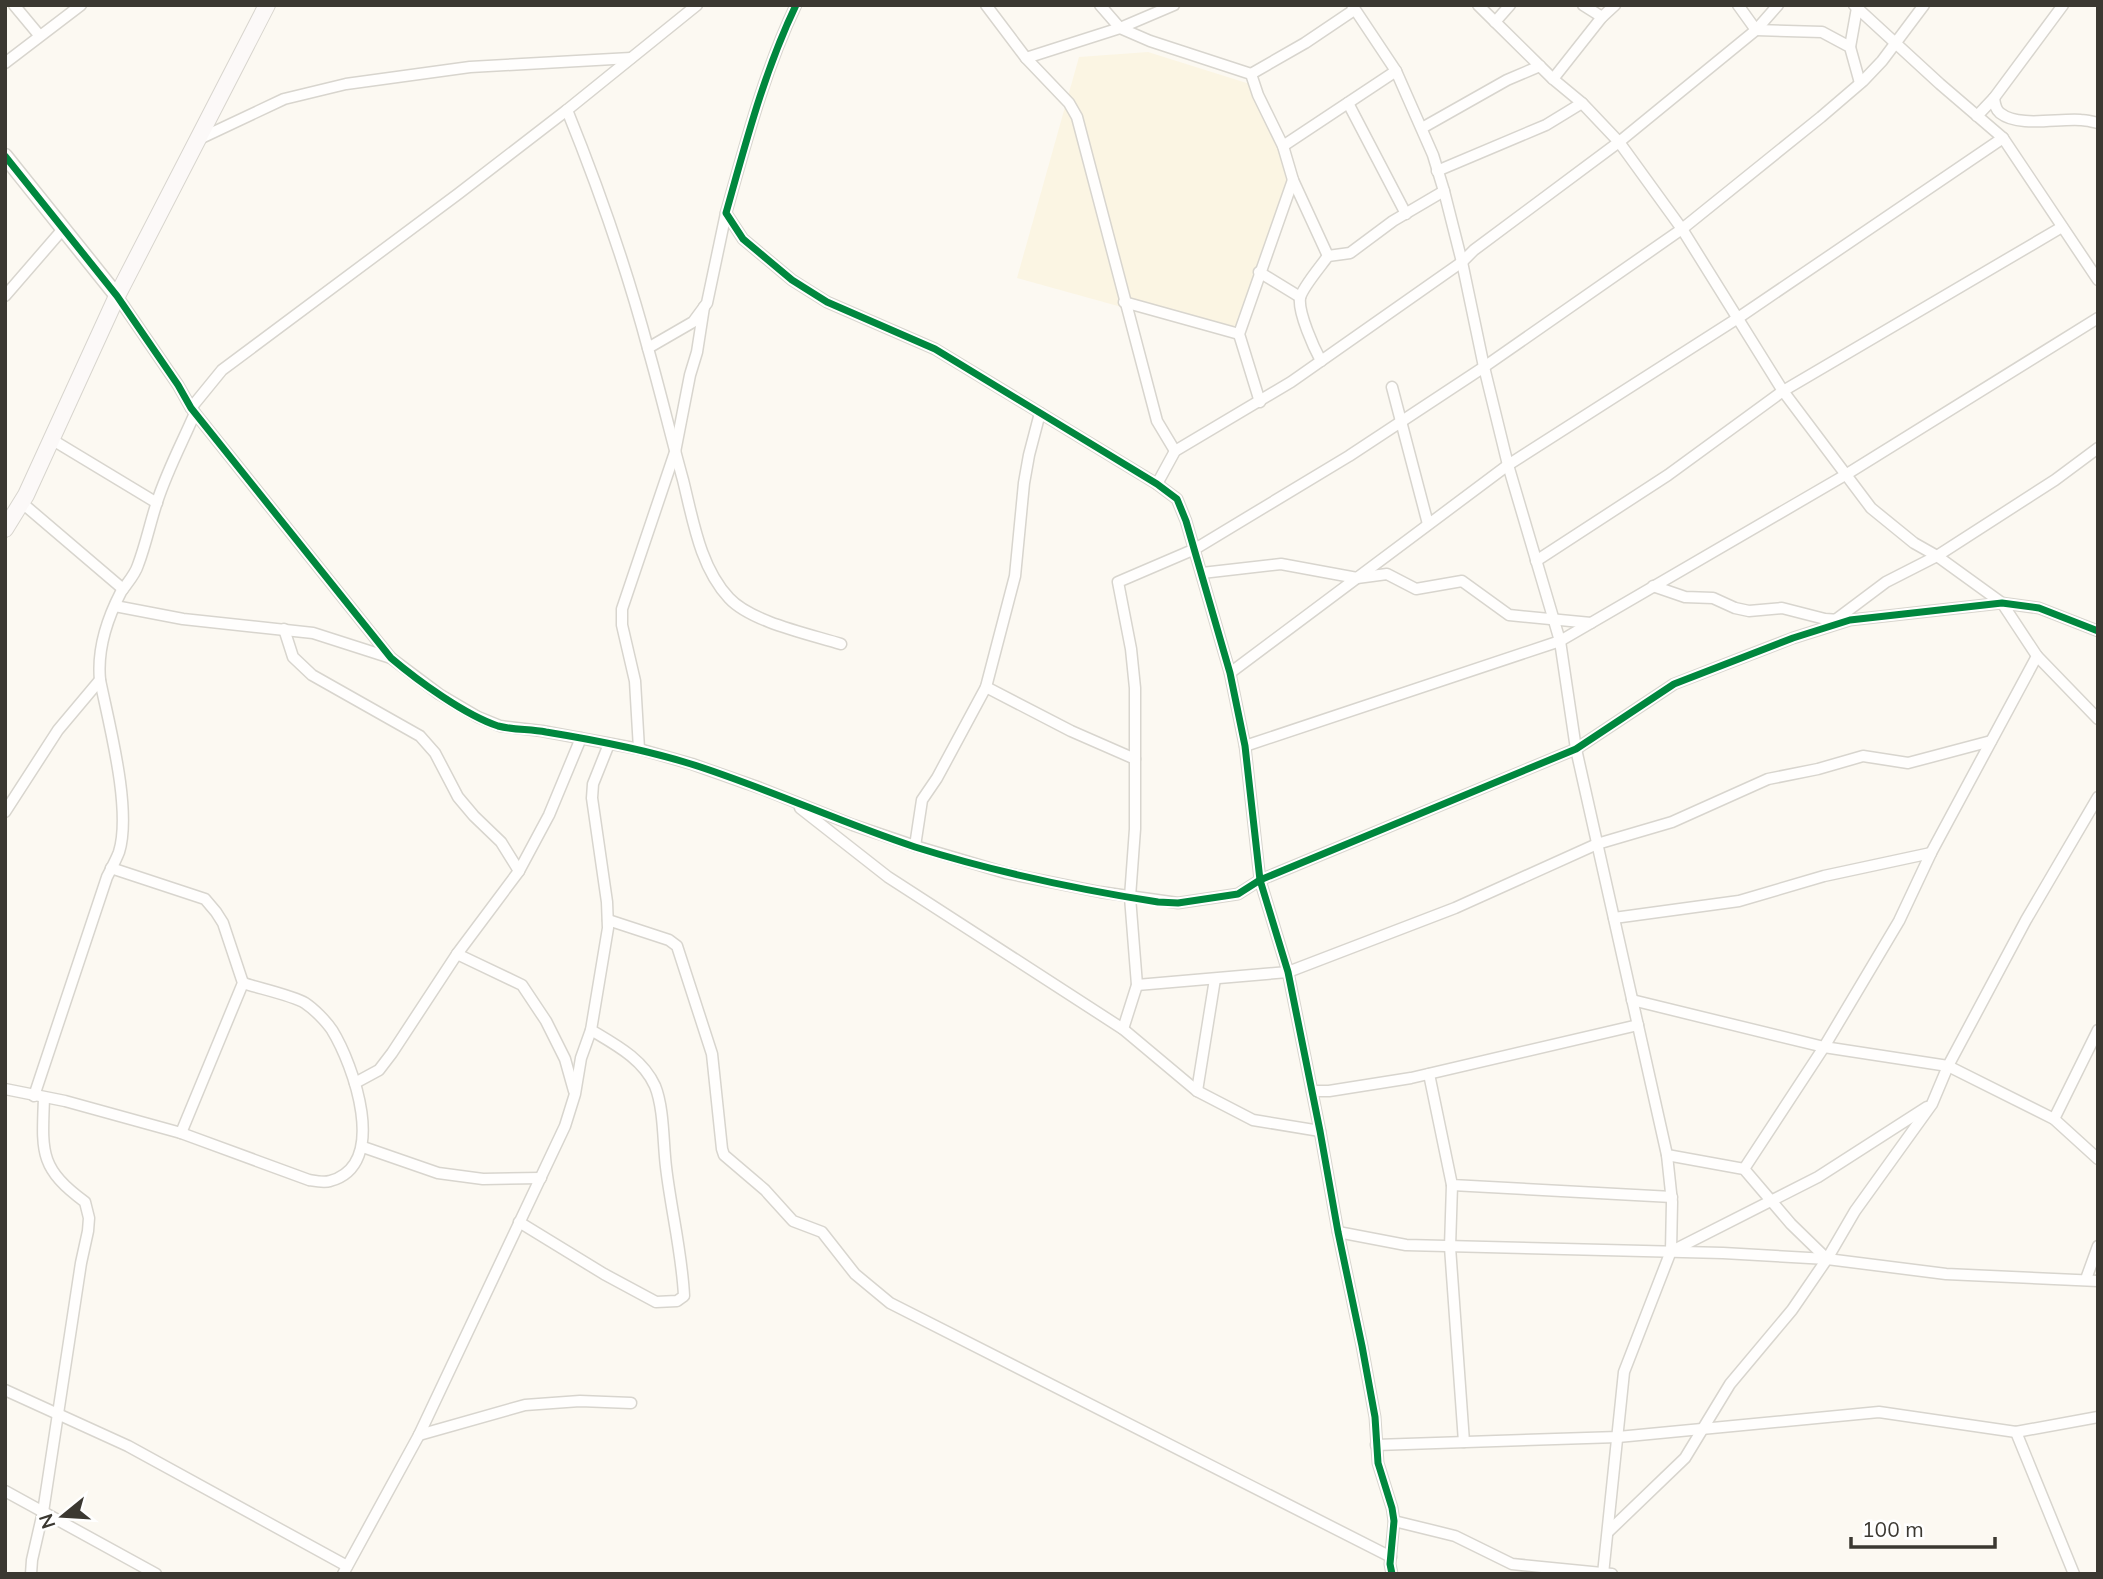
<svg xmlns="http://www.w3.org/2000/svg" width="2103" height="1579" font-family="Mulish,sans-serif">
  <rect width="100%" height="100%" fill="#fcf9f2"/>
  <!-- built -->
  <path fill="#fbf5e3" d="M1148,52L1253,85L1294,177L1246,328L1226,336L1017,278L1079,57Z"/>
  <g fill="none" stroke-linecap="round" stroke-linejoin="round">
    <!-- minor casing -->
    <g stroke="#d8d5ce" stroke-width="13">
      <g id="minor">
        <path d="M14,5L39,35"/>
        <path d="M796,5C764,72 746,142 726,213L743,239L792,280L827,302L935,349L1157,484L1177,499L1186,521L1230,673L1245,746L1260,880L1288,972L1320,1131L1338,1232L1362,1346L1375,1417L1378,1463L1392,1508L1394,1521L1390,1564L1392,1574"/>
        <path d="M986,5L1026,58L1069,103L1077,117L1157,421L1175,451"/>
        <path d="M1100,5L1120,28L1150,41L1251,74L1258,95L1283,146L1293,180L1328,256"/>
        <path d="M1352,5L1396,71L1433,155L1444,191L1462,262L1484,367L1508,465L1560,641L1576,749L1667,1155L1672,1202L1671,1251L1624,1372L1603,1574"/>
        <path d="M1478,5L1553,79L1582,103L1619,142L1682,229L1783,391L1871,508L1914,543L1937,556L2002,603L2037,656L2098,719"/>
        <path d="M1583,5L1602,17"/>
        <path d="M1738,5L1756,30L1822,32L1850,47L1860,83"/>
        <path d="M1854,5L1940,84L2003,138L2098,280"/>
        <path d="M1495,22L1510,5"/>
        <path d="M1850,47L1857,8"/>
        <path d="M1026,58L1120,28L1174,5"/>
        <path d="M5,63L81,5"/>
        <path d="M1251,74L1305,43L1354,10"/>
        <path d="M1553,79L1602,17L1615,5"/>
        <path d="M1994,98C1995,104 1995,109 2000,113C2019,128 2058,118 2081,120C2087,120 2092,122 2098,123"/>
        <path d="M1348,103L1406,214"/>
        <path d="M567,110C599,189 627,269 649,352C661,394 671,437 683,480C693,520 700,567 729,598C751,622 809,634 841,644"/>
        <path d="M1977,116L1994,98L2063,5"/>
        <path d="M1422,128L1507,80L1540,66"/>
        <path d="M197,140L284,99L346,84L470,67L631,58"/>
        <path d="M1283,146L1396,71"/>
        <path d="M1437,171L1546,125L1582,103"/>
        <path d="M1259,272L1300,297"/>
        <path d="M5,296L63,229"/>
        <path d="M117,296L178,385L191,408L391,658L439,694L478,717L500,726L542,731L639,749L692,764L760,788L853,825L915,846L1006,873L1100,892L1178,903L1238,894L1260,880L1576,749L1674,684L1793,638L1850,620L2002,603L2039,608L2098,631"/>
        <path d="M1124,302L1239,334"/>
        <path d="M648,348L693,322L707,303L726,213"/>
        <path d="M1321,361C1314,348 1298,313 1300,298C1302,288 1321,266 1328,256L1350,253L1393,221L1444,191"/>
        <path d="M1392,387L1428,524"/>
        <path d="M1260,402L1239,334L1293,180"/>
        <path d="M191,408L222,370L458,194L567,110L697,5"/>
        <path d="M51,439L157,503"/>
        <path d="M1157,484L1175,451L1291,382L1462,262L1474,250L1619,142L1756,30L1778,5"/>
        <path d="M21,502L123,589"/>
        <path d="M1536,561L1668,475L1783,391L2062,227"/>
        <path d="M1202,573L1281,564L1357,578L1387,574L1416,589L1462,581L1509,615L1591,623"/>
        <path d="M1653,586L1685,597L1713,598L1735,608L1749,611L1782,608L1825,619L1840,620"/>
        <path d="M115,606L183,619L313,633L391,658"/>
        <path d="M1834,621L1886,582L1937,556L2055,480L2098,448"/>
        <path d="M284,629L293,657L312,675L420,736L435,753L458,797L474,816L501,842L519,871"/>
        <path d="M1230,673L1508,465L1738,318L2003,138"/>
        <path d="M986,687L1071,731L1135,759"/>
        <path d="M1245,746L1560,641L1847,474L2098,318"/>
        <path d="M639,749L635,681L622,625V609L675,452L690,375L697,352L704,307"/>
        <path d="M800,808L888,877L1123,1029L1197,1091L1253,1120L1320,1131"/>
        <path d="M5,812L58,730L100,680"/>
        <path d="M915,846L922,800L937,778L986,687L1015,576L1024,483L1029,455L1040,413"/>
        <path d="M111,868L205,899L216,912L223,923L243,983L181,1133"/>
        <path d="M1614,918L1739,901L1824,876L1931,853"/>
        <path d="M608,920L669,940L677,946L712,1054L722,1149L724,1155L765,1190L793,1221L822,1232L855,1274L890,1303L1391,1557"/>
        <path d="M457,954L522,985L546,1021L565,1059L574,1091"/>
        <path d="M1137,985L1288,972L1455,908L1597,844L1672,822L1768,779L1818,769L1863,756L1908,763L1991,741"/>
        <path d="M1632,1000L1824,1047L1948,1066L2054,1119L2098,1159"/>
        <path d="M1123,1029L1137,985L1130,897L1135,829V688L1131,649L1118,582L1195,549L1349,456L1484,367L1682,229L1821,117L1863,81L1882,61L1924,5"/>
        <path d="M1429,1074L1452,1185L1672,1197"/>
        <path d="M355,1083L379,1070L392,1053L457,954L519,871L549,815L581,738"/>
        <path d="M5,1089L65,1101L181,1133L309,1180C315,1181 324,1183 330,1181C390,1165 353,1064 332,1030C326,1021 314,1009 305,1003C294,996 258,988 243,983"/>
        <path d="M1197,1091L1215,979"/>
        <path d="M1312,1091H1329L1411,1078L1638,1025"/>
        <path d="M34,1096L107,877C111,869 116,860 119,852C132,810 109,724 100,680C97,649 107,619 121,592C127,583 135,575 138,565C146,544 150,523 157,502C167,471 182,443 195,413"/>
        <path d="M2054,1119L2098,1030"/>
        <path d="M363,1147L438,1173L483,1179L541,1178"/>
        <path d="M1667,1155L1744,1169L1791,1224L1827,1259"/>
        <path d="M1744,1169L1824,1047L1899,921L1931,853L2037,656"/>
        <path d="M1452,1185L1450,1247L1464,1442"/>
        <path d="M519,1222L604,1274L656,1302L677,1301L684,1296C682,1253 671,1210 666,1167C663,1143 664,1108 655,1086C643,1059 616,1045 591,1030"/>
        <path d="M1338,1232L1406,1245L1723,1253L1827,1259L1946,1274L2098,1281"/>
        <path d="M1674,1250L1818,1177L1927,1107"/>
        <path d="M2086,1279L2098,1246"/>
        <path d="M5,1390L128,1446L347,1566"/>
        <path d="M2016,1432L2074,1574"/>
        <path d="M419,1435L525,1405L580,1401L631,1403"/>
        <path d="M1376,1445L1618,1437L1879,1412L2016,1432L2098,1417"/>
        <path d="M5,1491L156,1574"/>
        <path d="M1394,1521L1455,1536L1512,1564L1612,1574"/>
        <path d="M1608,1532L1685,1458L1730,1384L1792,1310L1827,1259L1855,1211L1932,1104L1948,1066L2026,920L2098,797"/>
        <path d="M31,1574L32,1560L43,1512L81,1263L88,1231L89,1218L85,1202C39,1168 42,1152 44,1098"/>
        <path d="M343,1574L419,1435L565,1126L575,1094L581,1058L591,1030L608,928L607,902L592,798L593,784L609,744"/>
      </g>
    </g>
    <!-- tertiary casing -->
    <g stroke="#d8d5ce" stroke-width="17">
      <path id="tertiary" d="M5,156L117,296"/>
    </g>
    <!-- secondary casing -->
    <g stroke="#d8d5ce" stroke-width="18">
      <path id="secondary" d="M5,529L26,495L117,296L267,5"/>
    </g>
    <!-- minor -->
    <use href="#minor" stroke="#fffefd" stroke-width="10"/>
    <!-- tertiary -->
    <use href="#tertiary" stroke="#fffefd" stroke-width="14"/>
    <!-- secondary -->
    <use href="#secondary" stroke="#fcf9f8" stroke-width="16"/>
    <!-- cycleway casing -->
    <g stroke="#fff" stroke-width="11">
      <g id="cycleway">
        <path d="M796,5C764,72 746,142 726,213L743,239L792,280L827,302L935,349L1157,484L1177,499L1186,521L1230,673L1245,746L1260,880L1288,972L1320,1131L1338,1232L1362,1346L1375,1417L1378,1463L1392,1508L1394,1521L1390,1564L1392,1574"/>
        <path d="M5,156L117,296L178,385L191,408L391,658C418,681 465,715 498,726C513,730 530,729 546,732C595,740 643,749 691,764C767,788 839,822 915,847C995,872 1075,889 1158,902L1178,903L1238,894L1260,880L1576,749L1674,684L1793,638L1850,620L2002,603L2039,608L2098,631"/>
      </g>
    </g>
    <!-- cycleway -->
    <use href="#cycleway" stroke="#00873e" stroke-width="7"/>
  </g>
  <!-- border -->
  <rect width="2103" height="1579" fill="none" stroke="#3b3831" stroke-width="14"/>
  <!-- north arrow -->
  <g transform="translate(63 1516) rotate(252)" stroke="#ffffff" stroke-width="5" paint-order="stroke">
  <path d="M0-5L12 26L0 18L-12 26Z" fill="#3b3831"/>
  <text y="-10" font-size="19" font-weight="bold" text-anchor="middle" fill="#3b3831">N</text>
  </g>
  <!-- scale -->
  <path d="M1851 1537v10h144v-10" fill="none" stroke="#3b3831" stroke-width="3.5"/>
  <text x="1862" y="1537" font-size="21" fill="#3b3831" stroke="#ffffff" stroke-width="5" paint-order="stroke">100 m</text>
</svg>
